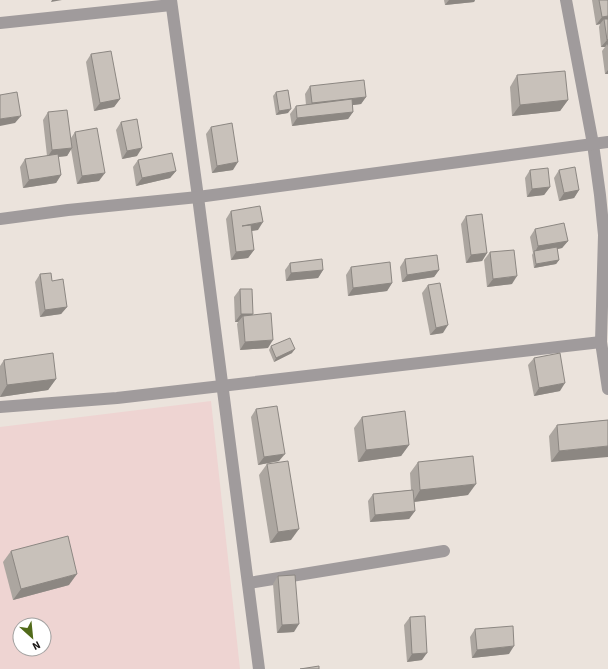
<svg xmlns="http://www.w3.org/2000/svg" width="608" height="669" font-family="'Source Sans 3',sans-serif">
  <rect width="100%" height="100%" fill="#ebe3dc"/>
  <!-- commercial -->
  <path fill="#eed4d2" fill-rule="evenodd" d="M211,401L240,669H0V427ZM20,625H44V649H20Z"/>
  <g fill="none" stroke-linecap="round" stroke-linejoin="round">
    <!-- minor -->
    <g stroke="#a09b9c" stroke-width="12">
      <path d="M171,0L198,197L259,669"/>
      <path d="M566,0L593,144L600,195L604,235L601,342L608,389"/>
      <path d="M0,23L171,5"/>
      <path d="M0,219L68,210L198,197L608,142"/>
      <path d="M0,407L117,398L601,342"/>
      <path d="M249,583L444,551"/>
    </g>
  </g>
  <!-- wall -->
  <g fill="#aca6a0">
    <path d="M444,0H475L474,2L445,5Z"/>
    <path d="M592,0H608V74H605L602,51L605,47H601L599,27L600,24L596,25Z"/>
    <path d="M91,54L120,99L114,107L94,111L86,62Z"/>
    <path d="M517,75L568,100L560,111L512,116L510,87Z"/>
    <path d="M310,86L366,97L361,104L353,105V112L348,119L292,126L290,114L296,106L306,105L305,94Z"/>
    <path d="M276,92L288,113L276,115L273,96Z"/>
    <path d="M48,112L71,138L75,132L99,181L77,184L71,149L67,156L58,157L61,175L56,183L23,188L20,167L25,159L47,156L43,120Z"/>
    <path d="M121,122L137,156L122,159L116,130Z"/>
    <path d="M211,127L233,170L212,173L206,134Z"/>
    <path d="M138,160L176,171L170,178L136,186L133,167Z"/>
    <path d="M530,170L550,187L544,195L527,197L525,178Z"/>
    <path d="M559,170L579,190L574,198L559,201L554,178Z"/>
    <path d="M231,211L258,230L251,231L254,250L248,258L231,260L226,219Z"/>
    <path d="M466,216L487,253L482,261L466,263L461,224Z"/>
    <path d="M535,229L568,241L562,248L557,249L559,260L556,264L534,268L532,255L533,253L530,237Z"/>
    <path d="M490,252L512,284L487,287L484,260Z"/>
    <path d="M405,259L439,270L434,277L402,282L400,267Z"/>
    <path d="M290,263L323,270L318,278L286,281L285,270Z"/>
    <path d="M351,267L392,283L387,291L348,296L346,275Z"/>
    <path d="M40,274L52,281L67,307L61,314L40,317L35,282Z"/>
    <path d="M428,285L443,333L430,335L422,293Z"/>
    <path d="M240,289L252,315L268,348L240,350L237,324L238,322H235L234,297Z"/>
    <path d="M271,346L292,353L274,362L269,350Z"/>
    <path d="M534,358L560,391L534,396L528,365Z"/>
    <path d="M4,360L56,379L48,390L0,397V366Z"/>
    <path d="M256,409L279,461L258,465L251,417Z"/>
    <path d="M362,417L409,445L401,456L358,462L354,428Z"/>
    <path d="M608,420L551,462L549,436L557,425Z"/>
    <path d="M418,462L468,495L414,502L415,511L409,519L370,522L368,501L373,494L411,490L410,473Z"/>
    <path d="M267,464L291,540L270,543L259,475Z"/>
    <path d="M11,551L69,585L13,600L3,562Z"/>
    <path d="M278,576L294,632L277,633L273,584Z"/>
    <path d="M410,617L422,660L407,662L404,625Z"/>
    <path d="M475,629L509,654L472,658L470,637Z"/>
  </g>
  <!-- shaded-wall -->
  <g fill="#8c8782">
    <path d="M52,0H62L51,2Z"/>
    <path d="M449,0H475L474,2L445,5Z"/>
    <path d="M608,16V23L604,19L600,24L596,25L602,17Z"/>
    <path d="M608,39V46L607,44L605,47H601L607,40Z"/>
    <path d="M608,70V74H605Z"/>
    <path d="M366,97L361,104L307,111L312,103Z"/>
    <path d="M120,99L114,107L94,111L100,103Z"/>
    <path d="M568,100L560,111L512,116L520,105Z"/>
    <path d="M291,109L288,113L276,115L279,111Z"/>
    <path d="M353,112L348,119L292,126L297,118Z"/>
    <path d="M21,116L15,123L0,126V119Z"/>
    <path d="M72,148L67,156L47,158L52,150Z"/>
    <path d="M142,148L137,156L122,159L127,151Z"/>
    <path d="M238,162L233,170L212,173L217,166Z"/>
    <path d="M176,171L170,178L136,186L142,178Z"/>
    <path d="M105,173L99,181L77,184L82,176Z"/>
    <path d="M61,175L56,183L23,188L29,180Z"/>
    <path d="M550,187L544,195L527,197L532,189Z"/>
    <path d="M579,190L574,198L559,201L564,193Z"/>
    <path d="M263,222L258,230L237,233L242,226Z"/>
    <path d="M568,241L562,248L535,254V252L538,246Z"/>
    <path d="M254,250L248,258L231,260L236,252Z"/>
    <path d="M487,253L482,261L466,263L471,255Z"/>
    <path d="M559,260L556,264L534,268L536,264Z"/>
    <path d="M323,270L318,278L286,281L291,273Z"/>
    <path d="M439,270L434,277L402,282L407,275Z"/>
    <path d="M517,276L512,284L487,287L493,279Z"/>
    <path d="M392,283L387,291L348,296L353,288Z"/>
    <path d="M67,307L61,314L40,317L45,310Z"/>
    <path d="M241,314H253L248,322L243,316L238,322H235Z"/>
    <path d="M448,325L443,333L430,335L436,328Z"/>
    <path d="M273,340L268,348L240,350L245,342Z"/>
    <path d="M295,349L292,353L274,362L276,358Z"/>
    <path d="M56,379L48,390L0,397L7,385Z"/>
    <path d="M565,383L560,391L534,396L539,388Z"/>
    <path d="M409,445L401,456L358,462L366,450Z"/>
    <path d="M608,446V457L551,462L559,451Z"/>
    <path d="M285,454L279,461L258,465L264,457Z"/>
    <path d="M476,484L468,495L413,502L420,490Z"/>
    <path d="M415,511L409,519L370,522L375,515Z"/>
    <path d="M299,529L291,540L270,543L278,532Z"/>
    <path d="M77,574L69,585L13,600L21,589Z"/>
    <path d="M299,624L294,632L277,633L282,625Z"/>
    <path d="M514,646L509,654L472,658L477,650Z"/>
    <path d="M427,653L422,660L407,662L412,654Z"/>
  </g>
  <!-- building -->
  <g fill="#c8c1ba" stroke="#8c8782">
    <path d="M599,0H608V16L602,17Z"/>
    <path d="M604,19H608V39L607,40Z"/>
    <path d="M111,51L120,99L100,103L91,54Z"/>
    <path d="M565,71L568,100L520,105L517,75Z"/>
    <path d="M364,80L366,97L312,103L310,86Z"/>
    <path d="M288,90L291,109L279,111L276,92Z"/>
    <path d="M17,92L21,116L0,119V95Z"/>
    <path d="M352,99L353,112L297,118L296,106Z"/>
    <path d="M67,110L72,148L52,150L48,112Z"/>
    <path d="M137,119L142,148L127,151L121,122Z"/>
    <path d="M232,123L238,162L217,166L211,127Z"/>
    <path d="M97,128L105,173L82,176L75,132Z"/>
    <path d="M172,153L176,171L142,178L138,160Z"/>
    <path d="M58,154L61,175L29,180L25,159Z"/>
    <path d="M575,167L579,190L564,193L559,170Z"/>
    <path d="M548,168L550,187L532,189L530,170Z"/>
    <path d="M260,206L263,222L242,226L251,225L254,250L236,252L231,211Z"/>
    <path d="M482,214L487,253L471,255L466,216Z"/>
    <path d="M564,223L568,241L538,246L535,229Z"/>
    <path d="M557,247L559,260L536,264L534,251Z"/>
    <path d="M514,250L517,276L493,279L490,252Z"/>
    <path d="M437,255L439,270L407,275L405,259Z"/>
    <path d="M322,259L323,270L291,273L290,263Z"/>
    <path d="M390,262L392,283L353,288L351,267Z"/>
    <path d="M51,273L52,281L63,279L67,307L45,310L40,274Z"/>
    <path d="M440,283L448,325L436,328L428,285Z"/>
    <path d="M240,289H252L253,314H241Z"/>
    <path d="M271,313L273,340L245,342L243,316Z"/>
    <path d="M290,338L295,349L276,358L271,346Z"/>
    <path d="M53,353L56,379L7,385L4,360Z"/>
    <path d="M560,353L565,383L539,388L534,358Z"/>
    <path d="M277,406L285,454L264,457L256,409Z"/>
    <path d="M405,411L409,445L366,450L362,417Z"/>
    <path d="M608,420V446L559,451L557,425Z"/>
    <path d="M473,456L476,484L420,490L418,462Z"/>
    <path d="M288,461L299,529L278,532L267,464Z"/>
    <path d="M413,490L415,511L375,515L373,494Z"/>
    <path d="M68,536L77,574L21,589L11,551Z"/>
    <path d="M295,575L299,624L282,625L278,576Z"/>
    <path d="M425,616L427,653L412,654L410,617Z"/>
    <path d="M513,626L514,646L477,650L475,629Z"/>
    <path d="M319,666V669H300Z"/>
  </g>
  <!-- north arrow -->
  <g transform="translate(32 637) rotate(153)"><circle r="19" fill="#ffffff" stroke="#a2a1a0"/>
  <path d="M0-3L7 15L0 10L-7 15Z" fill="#516a1a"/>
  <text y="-6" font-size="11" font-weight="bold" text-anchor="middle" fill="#171412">N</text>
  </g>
</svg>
